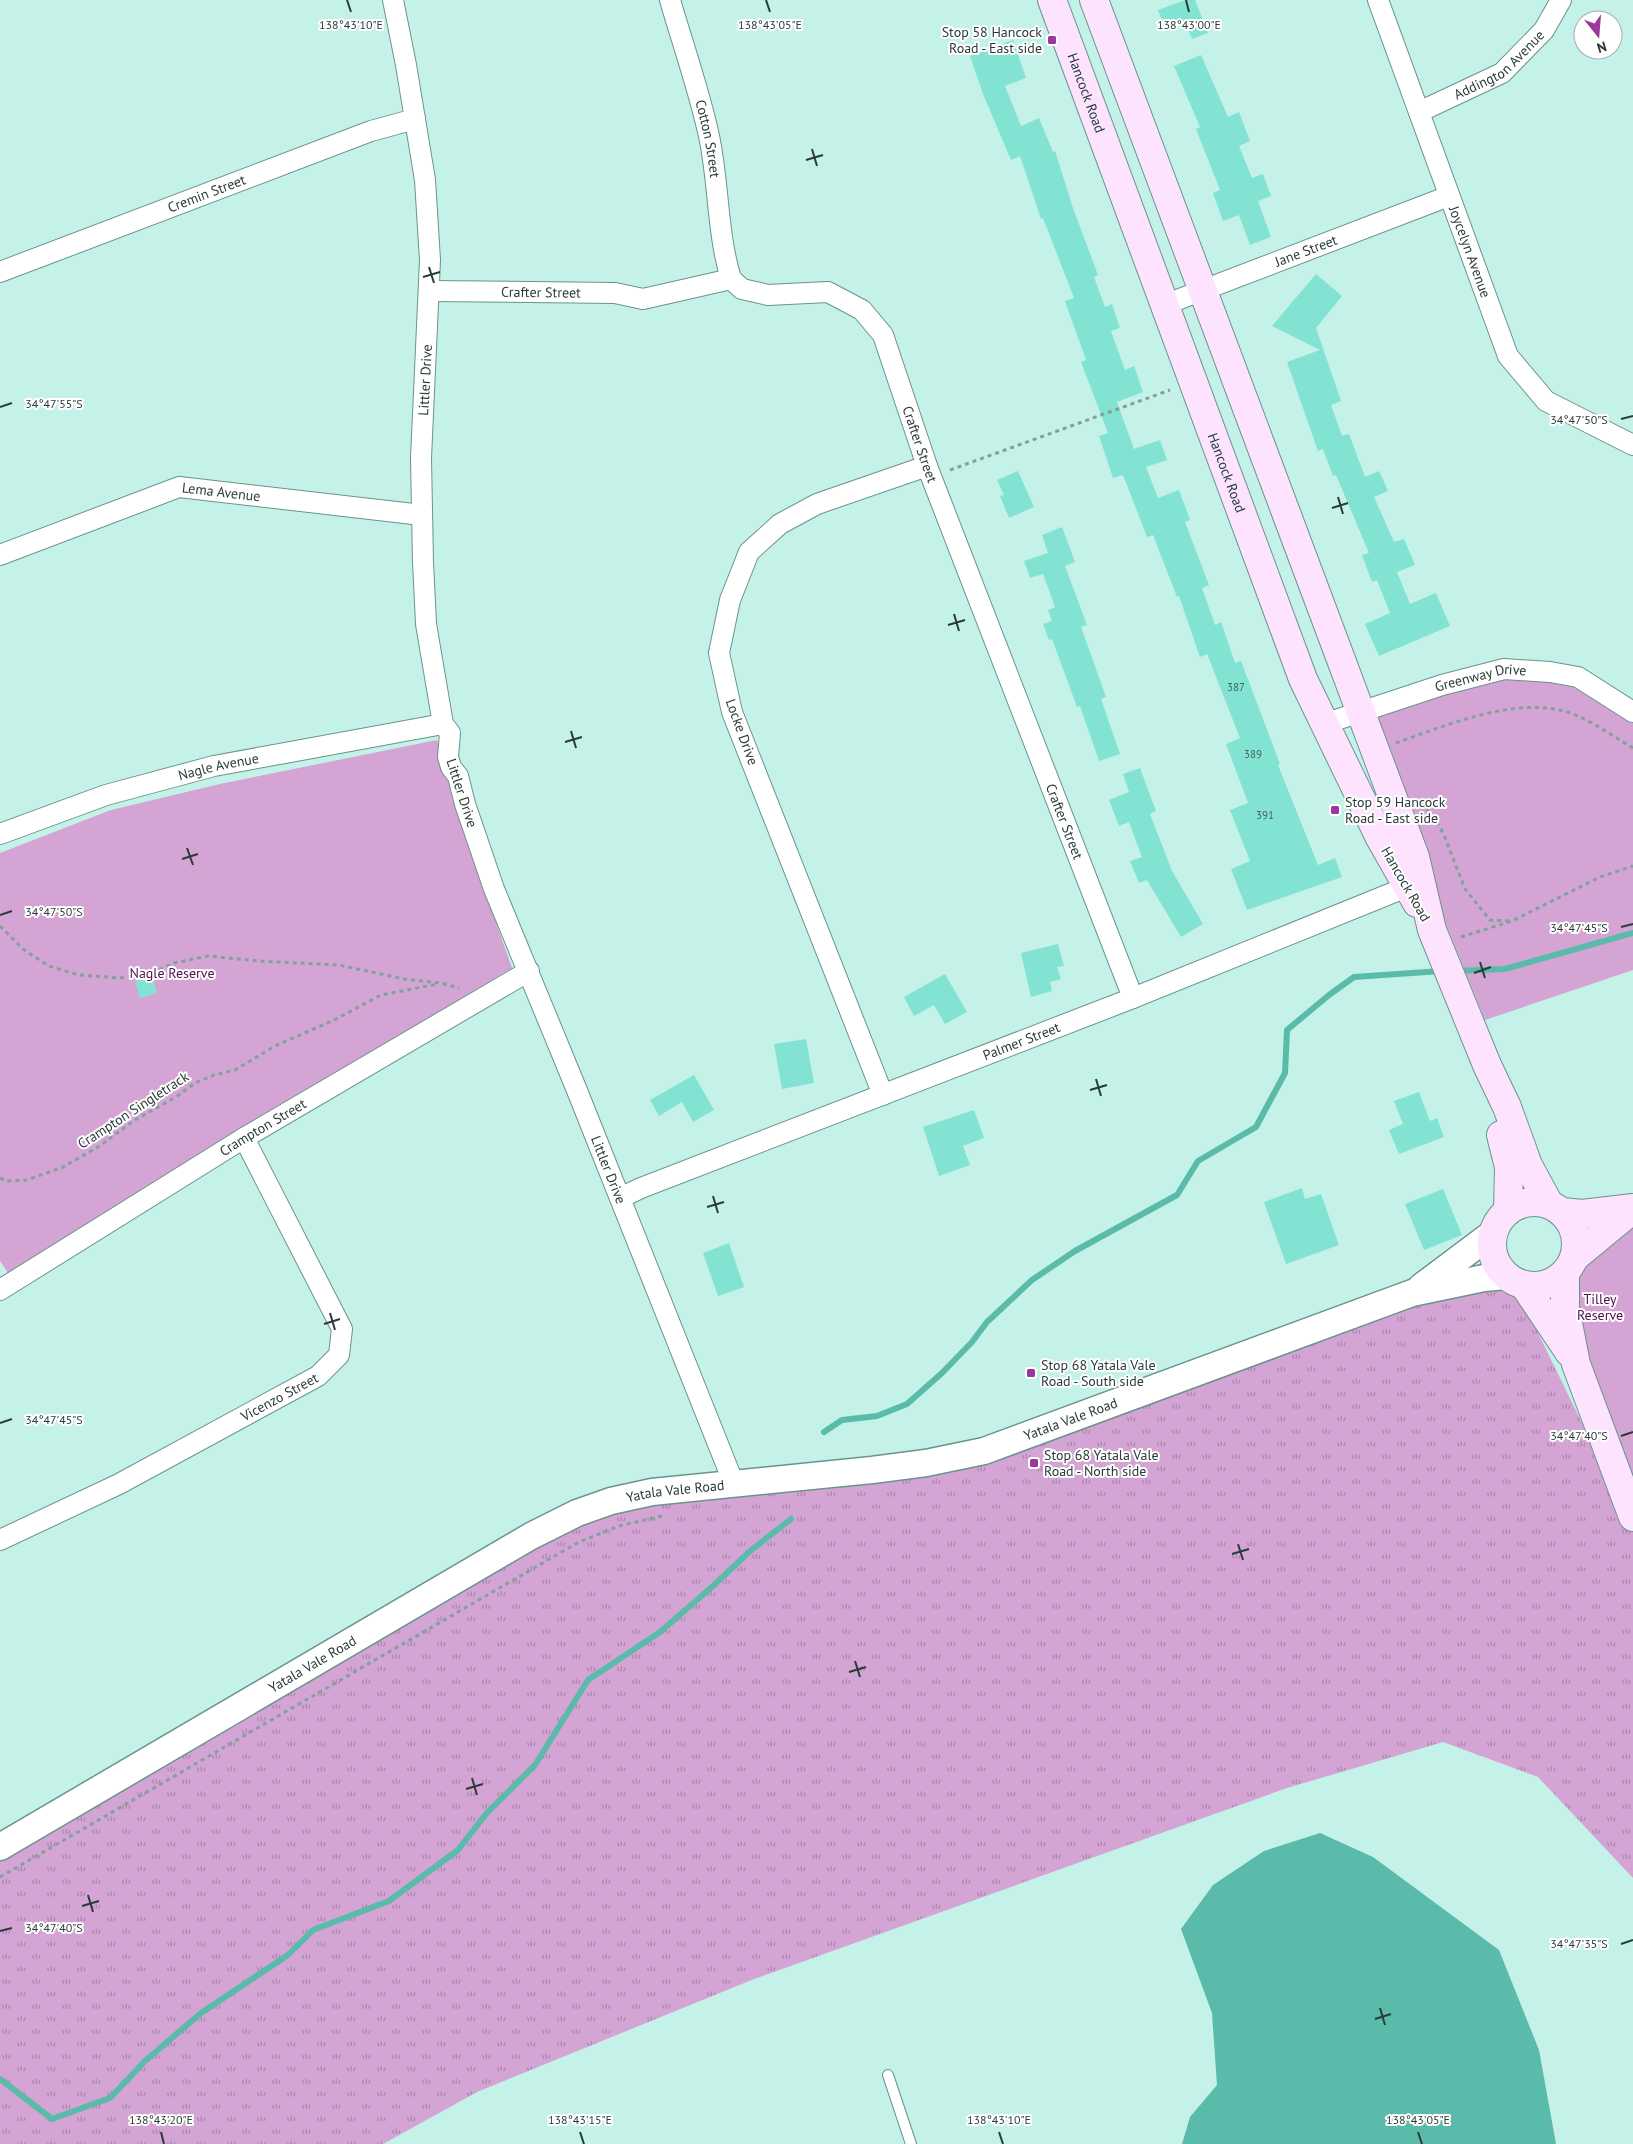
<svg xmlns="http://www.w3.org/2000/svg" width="1633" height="2144" font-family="'PT Sans',sans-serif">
  <defs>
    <pattern id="grass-tufts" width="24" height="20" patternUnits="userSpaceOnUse" patternTransform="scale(1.25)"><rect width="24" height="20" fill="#d4a4d4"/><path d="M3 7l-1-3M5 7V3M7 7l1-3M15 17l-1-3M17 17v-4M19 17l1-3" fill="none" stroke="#ac87ad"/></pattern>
  </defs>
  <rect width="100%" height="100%" fill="#c4f1e8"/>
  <!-- grass -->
  <path fill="url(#grass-tufts)" d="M1435,1278L1512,1280L1633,1527V1878L1538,1777L1443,1742L1287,1788L754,1979L477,2092L383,2144H0V1845L611,1501L926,1463Z"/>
  <!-- green -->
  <g fill="#d4a4d4">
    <path d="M1550,672L1633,712V970L1485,1020L1360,712L1442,685Z"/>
    <path d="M437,740L454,804L512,968L8,1273L0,1261V853L111,810L220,784Z"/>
    <path d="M1633,1209V1516L1576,1364L1565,1273Z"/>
  </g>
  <!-- water -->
  <path fill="#5abbab" d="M1320,1833L1373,1857L1499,1950L1539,2050L1556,2144H1182L1190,2117L1217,2085L1212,2013L1181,1929L1213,1885L1264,1851Z"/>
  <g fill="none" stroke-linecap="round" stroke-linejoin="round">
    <!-- stream -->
    <g stroke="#5abbab" stroke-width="6">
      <path d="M1456,971L1505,969L1633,933"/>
      <path d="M824,1432L842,1420L877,1416L907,1404L942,1373L972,1342L987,1322L1032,1280L1075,1251L1177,1195L1198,1161L1256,1127L1285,1073L1287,1030L1329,995L1354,977L1441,971"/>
      <path d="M0,2079L52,2119L110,2098L145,2061L201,2013L288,1955L313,1930L389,1901L458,1850L486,1814L535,1765L588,1680L660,1632L713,1586L749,1552L791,1519"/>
    </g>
  </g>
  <!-- building -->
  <g fill="#83e3d2">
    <path d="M1185,0H1195L1208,33L1192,39L1185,21L1165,29L1158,10Z"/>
    <path d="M1013,40L1026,78L1005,86L1021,126L1039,118L1053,152L1055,151L1073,208L1098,275L1094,277L1105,307L1112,304L1120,328L1111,331L1125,370L1134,366L1143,392L1117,402L1134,449L1160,440L1167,460L1146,467L1158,498L1179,490L1190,520L1185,522L1209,585L1202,588L1215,625L1221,622L1235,663L1241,661L1280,764L1278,765L1318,865L1335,858L1342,877L1247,910L1231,869L1250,861L1230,810L1248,803L1226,744L1240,738L1207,654L1200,657L1179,596L1177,597L1153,535L1147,537L1123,475L1113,478L1099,436L1108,433L1081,362L1086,360L1065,301L1074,298L1043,218L1041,219L1020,156L1011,160L983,94L970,56Z"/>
    <path d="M1201,55L1228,117L1239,112L1250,141L1239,146L1252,178L1263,174L1271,196L1258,201L1271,237L1250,245L1239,215L1223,221L1213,193L1220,190L1196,129L1200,127L1174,66Z"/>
    <path d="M1316,274L1342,296L1316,328L1341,401L1331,405L1342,436L1349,434L1365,477L1379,471L1388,491L1374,497L1394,542L1404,539L1415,565L1397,572L1410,604L1436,593L1450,626L1379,656L1365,624L1390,613L1377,580L1372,582L1362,555L1369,553L1336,475L1333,476L1323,449L1318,451L1287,362L1320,350L1272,326Z"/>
    <path d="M1018,471L1034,507L1009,518L1000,496L1004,495L997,480Z"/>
    <path d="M1062,527L1075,562L1065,566L1087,625L1081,627L1106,697L1101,699L1120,754L1099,761L1080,706L1077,707L1052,639L1049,640L1043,624L1052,621L1048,610L1055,607L1043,574L1030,578L1024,561L1048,553L1042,535Z"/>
    <path d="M1140,768L1156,811L1150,814L1172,871L1203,924L1181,937L1147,880L1139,883L1130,861L1142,857L1129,822L1119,826L1109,800L1129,792L1123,774Z"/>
    <path d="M1058,944L1064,966L1057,967L1061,979L1050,982L1052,991L1031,997L1021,953Z"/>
    <path d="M945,974L967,1012L945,1024L934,1005L914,1016L904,997Z"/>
    <path d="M152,976L157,993L140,998L135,981Z"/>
    <path d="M806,1039L814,1083L782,1089L774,1044Z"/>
    <path d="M694,1075L714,1110L693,1122L682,1102L659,1116L650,1100Z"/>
    <path d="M1419,1092L1430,1121L1437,1118L1444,1137L1399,1154L1389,1130L1403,1124L1394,1101Z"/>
    <path d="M974,1110L984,1138L963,1146L970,1165L939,1176L923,1127Z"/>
    <path d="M1302,1188L1305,1199L1321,1194L1339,1245L1286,1264L1264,1202Z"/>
    <path d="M1443,1189L1462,1235L1424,1250L1405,1204Z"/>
    <path d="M729,1243L744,1287L718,1296L703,1253Z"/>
  </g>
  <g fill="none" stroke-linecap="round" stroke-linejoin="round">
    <!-- service casing -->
    <g stroke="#69948c" stroke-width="12">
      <path id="service" d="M888,2075L911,2144"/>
    </g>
    <!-- minor casing -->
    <g stroke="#69948c" stroke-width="22">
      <g id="minor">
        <path id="s1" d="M393,0L406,65L425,180L430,260L421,458L423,562L426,624L443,724L450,733L448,757L451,767L458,776L465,804L494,889L576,1088L734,1484"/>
        <path id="s2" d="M670,0C683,45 699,90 709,136C719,183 717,233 731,279"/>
        <path id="s3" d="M1378,0L1508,356L1546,401L1633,445"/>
        <path id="s4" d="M1419,112L1502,73L1544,30L1561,0"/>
        <path id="s5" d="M0,272L371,131L415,119"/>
        <path id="s6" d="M731,279L742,289L768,295L828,292L862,310L883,335L927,466L1133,998"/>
        <path id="s7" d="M429,291L615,293L643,299L731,279"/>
        <path id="s8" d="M1164,305L1449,196"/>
        <path id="s9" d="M0,555L179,487L422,515"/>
        <path id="s10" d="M1324,724L1442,685L1504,669L1550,672L1578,677L1633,712"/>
        <path id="s11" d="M0,834L106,795L214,766L443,724"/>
        <path d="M883,1095L732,712L719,653L730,600L749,552L780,524L817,504L927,466"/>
        <path id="s12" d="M620,1198L641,1188L1133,998L1419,882"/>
        <path id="s13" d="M0,1290L244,1138L529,971"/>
        <path id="s14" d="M0,1540L119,1484L318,1376L339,1355L342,1329L244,1138"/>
      </g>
    </g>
    <!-- tertiary casing -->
    <g stroke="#69948c" stroke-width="29">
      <g id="tertiary">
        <path d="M1421,1287L1493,1233"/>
        <path id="s15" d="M0,1847L531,1536L577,1513L611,1501L652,1492L872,1470L926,1463L984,1451L1412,1293L1484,1278L1506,1276"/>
      </g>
    </g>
    <!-- secondary casing -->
    <g stroke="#69948c" stroke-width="30">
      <g id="secondary">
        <path id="s16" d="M1052,0L1303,679L1379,836L1417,903"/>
        <path d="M1094,0L1415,857L1432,930L1487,1065L1507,1107L1528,1165L1549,1204"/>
        <path d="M1501,1135L1509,1167L1508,1211"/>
        <circle cx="1534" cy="1244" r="42"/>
        <path d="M1562,1212L1582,1214L1633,1208"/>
        <path d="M1575,1257L1633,1209"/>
        <path d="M1565,1273V1308L1576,1364L1633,1517"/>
        <path d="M1524,1285L1569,1352"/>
      </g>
    </g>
    <!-- path -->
    <g stroke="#80a29b" stroke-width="3" stroke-dasharray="4 4" stroke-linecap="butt">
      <path d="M950,470L1170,390"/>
      <path d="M1396,743C1444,726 1508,699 1559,710C1585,715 1610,735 1633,748"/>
      <path d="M1421,804L1435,818L1444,835L1465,889L1490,920L1509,921"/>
      <path d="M0,926L24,950L49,966L79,975L120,978L156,971L174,963L208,956L259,961L339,965L404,979L441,983L459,988"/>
      <path d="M1461,937L1512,921L1600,877L1633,866"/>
      <path d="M0,1178L7,1181L27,1180L63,1167L98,1147L135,1120L176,1097L195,1083L214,1075L235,1070L275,1046L334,1020L381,995L438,984"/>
      <path d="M0,1877L579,1542L619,1526L662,1516"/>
    </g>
    <!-- service -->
    <use href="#service" stroke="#fff" stroke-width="10"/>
    <!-- minor -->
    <use href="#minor" stroke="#fff" stroke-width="20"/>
    <!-- tertiary -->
    <use href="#tertiary" stroke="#fff" stroke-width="26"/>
    <!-- secondary -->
    <use href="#secondary" stroke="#fde3fe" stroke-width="28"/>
  </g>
  <!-- ticks -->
  <path fill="none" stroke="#2a3c38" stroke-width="2" d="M347,0L351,12M766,0L770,12M1186,0L1189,12M812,149L817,166M806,160L823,155M429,267L434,283M423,277L440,272M0,407L12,403M1621,419L1633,416M1338,497L1343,514M1332,508L1348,503M954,614L959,631M948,625L965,620M571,731L576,748M565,742L582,737M187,848L193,865M182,859L198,854M0,915L12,911M1621,927L1633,924M1480,962L1485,978M1474,973L1491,967M1096,1079L1101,1096M1090,1090L1107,1085M713,1196L718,1213M707,1207L724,1202M330,1313L335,1330M324,1324L340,1319M0,1423L12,1419M1621,1436L1633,1432M1238,1544L1243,1560M1232,1554L1249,1549M855,1661L860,1677M849,1672L866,1667M472,1778L477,1795M466,1789L483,1784M88,1895L93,1912M82,1906L99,1901M0,1931L12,1928M1621,1944L1633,1940M1380,2008L1385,2025M1375,2019L1391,2014M161,2132L164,2144M580,2132L584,2144M999,2132L1003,2144M1418,2132L1422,2144"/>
  <!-- markers -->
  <g fill="#9a389e" stroke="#fff" stroke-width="2">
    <rect x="1047" y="35" width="10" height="10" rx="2.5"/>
    <rect x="1330" y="805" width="10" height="10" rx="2.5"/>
    <rect x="1026" y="1368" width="10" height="10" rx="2.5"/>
    <rect x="1029" y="1458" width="10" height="10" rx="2.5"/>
  </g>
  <g text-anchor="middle" stroke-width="4" stroke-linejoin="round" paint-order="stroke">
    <!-- number labels -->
    <g font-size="11" fill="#40665e">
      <text x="1236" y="691">387</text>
      <text x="1253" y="758">389</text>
      <text x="1265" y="819">391</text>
    </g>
    <!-- poi labels -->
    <g font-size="14" fill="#2a3c38" stroke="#fff" text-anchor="start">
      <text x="1042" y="37" text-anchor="end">Stop 58 Hancock<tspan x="1042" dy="16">Road - East side</tspan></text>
      <text x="1345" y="807">Stop 59 Hancock<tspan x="1345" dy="16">Road - East side</tspan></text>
      <text x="1041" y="1370">Stop 68 Yatala Vale<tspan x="1041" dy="16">Road - South side</tspan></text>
      <text x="1044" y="1460">Stop 68 Yatala Vale<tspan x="1044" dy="16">Road - North side</tspan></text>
    </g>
    <!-- street labels -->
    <g font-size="14" fill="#2a3c38" stroke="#fff">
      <text dy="5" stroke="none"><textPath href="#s4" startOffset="94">Addington Avenue</textPath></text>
      <text dy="5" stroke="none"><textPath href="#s16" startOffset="99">Hancock Road</textPath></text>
      <text dy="5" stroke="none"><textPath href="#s2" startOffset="144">Cotton Street</textPath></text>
      <text dy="5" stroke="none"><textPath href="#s5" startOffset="221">Cremin Street</textPath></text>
      <text dy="5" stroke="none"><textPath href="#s8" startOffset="152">Jane Street</textPath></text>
      <text dy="5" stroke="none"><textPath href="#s3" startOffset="268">Joycelyn Avenue</textPath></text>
      <text dy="5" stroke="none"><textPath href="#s7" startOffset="112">Crafter Street</textPath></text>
      <text transform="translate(425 380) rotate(-87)" y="5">Littler Drive</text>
      <text dy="5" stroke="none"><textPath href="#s6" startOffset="288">Crafter Street</textPath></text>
      <text dy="5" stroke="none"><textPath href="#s16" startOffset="504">Hancock Road</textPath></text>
      <text dy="5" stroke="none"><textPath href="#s9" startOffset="234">Lema Avenue</textPath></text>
      <text dy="5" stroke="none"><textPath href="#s10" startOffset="164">Greenway Drive</textPath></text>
      <text transform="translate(742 732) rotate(70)" y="5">Locke Drive</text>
      <text dy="5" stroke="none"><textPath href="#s11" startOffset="229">Nagle Avenue</textPath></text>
      <text transform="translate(462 793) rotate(72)" y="5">Littler Drive</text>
      <text dy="5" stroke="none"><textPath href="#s6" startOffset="692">Crafter Street</textPath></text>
      <text transform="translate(1406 884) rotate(60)" y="5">Hancock Road</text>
      <text dy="5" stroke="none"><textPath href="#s12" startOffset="431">Palmer Street</textPath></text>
      <text transform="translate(133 1110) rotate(-33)" y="5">Crampton Singletrack</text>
      <text dy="5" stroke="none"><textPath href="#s13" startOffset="309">Crampton Street</textPath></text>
      <text dy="5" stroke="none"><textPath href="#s1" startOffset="1208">Littler Drive</textPath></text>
      <text dy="5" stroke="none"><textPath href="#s14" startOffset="314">Vicenzo Street</textPath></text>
      <text dy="5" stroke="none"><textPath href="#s15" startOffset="1172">Yatala Vale Road</textPath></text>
      <text dy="5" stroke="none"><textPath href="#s15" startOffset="768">Yatala Vale Road</textPath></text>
      <text dy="5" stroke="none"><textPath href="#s15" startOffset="362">Yatala Vale Road</textPath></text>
    </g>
    <!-- park labels -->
    <g font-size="14" fill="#501052" stroke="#fff">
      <text x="172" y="978">Nagle Reserve</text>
      <text x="1600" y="1304">Tilley<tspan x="1600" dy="16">Reserve</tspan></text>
    </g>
  </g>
  <g font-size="12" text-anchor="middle" fill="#2a3c38" stroke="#fff" stroke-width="4" stroke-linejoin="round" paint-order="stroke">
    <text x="351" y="29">138°43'10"E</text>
    <text x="770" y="29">138°43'05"E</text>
    <text x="1189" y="29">138°43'00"E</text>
    <text x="54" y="408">34°47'55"S</text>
    <text x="1579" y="424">34°47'50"S</text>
    <text x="54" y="916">34°47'50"S</text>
    <text x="1579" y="932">34°47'45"S</text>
    <text x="54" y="1424">34°47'45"S</text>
    <text x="1579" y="1440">34°47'40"S</text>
    <text x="54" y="1932">34°47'40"S</text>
    <text x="1579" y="1948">34°47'35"S</text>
    <text x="161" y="2124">138°43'20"E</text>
    <text x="580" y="2124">138°43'15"E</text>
    <text x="999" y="2124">138°43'10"E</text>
    <text x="1418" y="2124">138°43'05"E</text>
  </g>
  <!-- north arrow -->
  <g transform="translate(1598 35) rotate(163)"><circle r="24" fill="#ffffff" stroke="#aab1af"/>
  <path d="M0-4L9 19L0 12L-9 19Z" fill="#9a389e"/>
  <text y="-8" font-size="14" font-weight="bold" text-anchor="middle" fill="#2a3c38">N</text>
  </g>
</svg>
